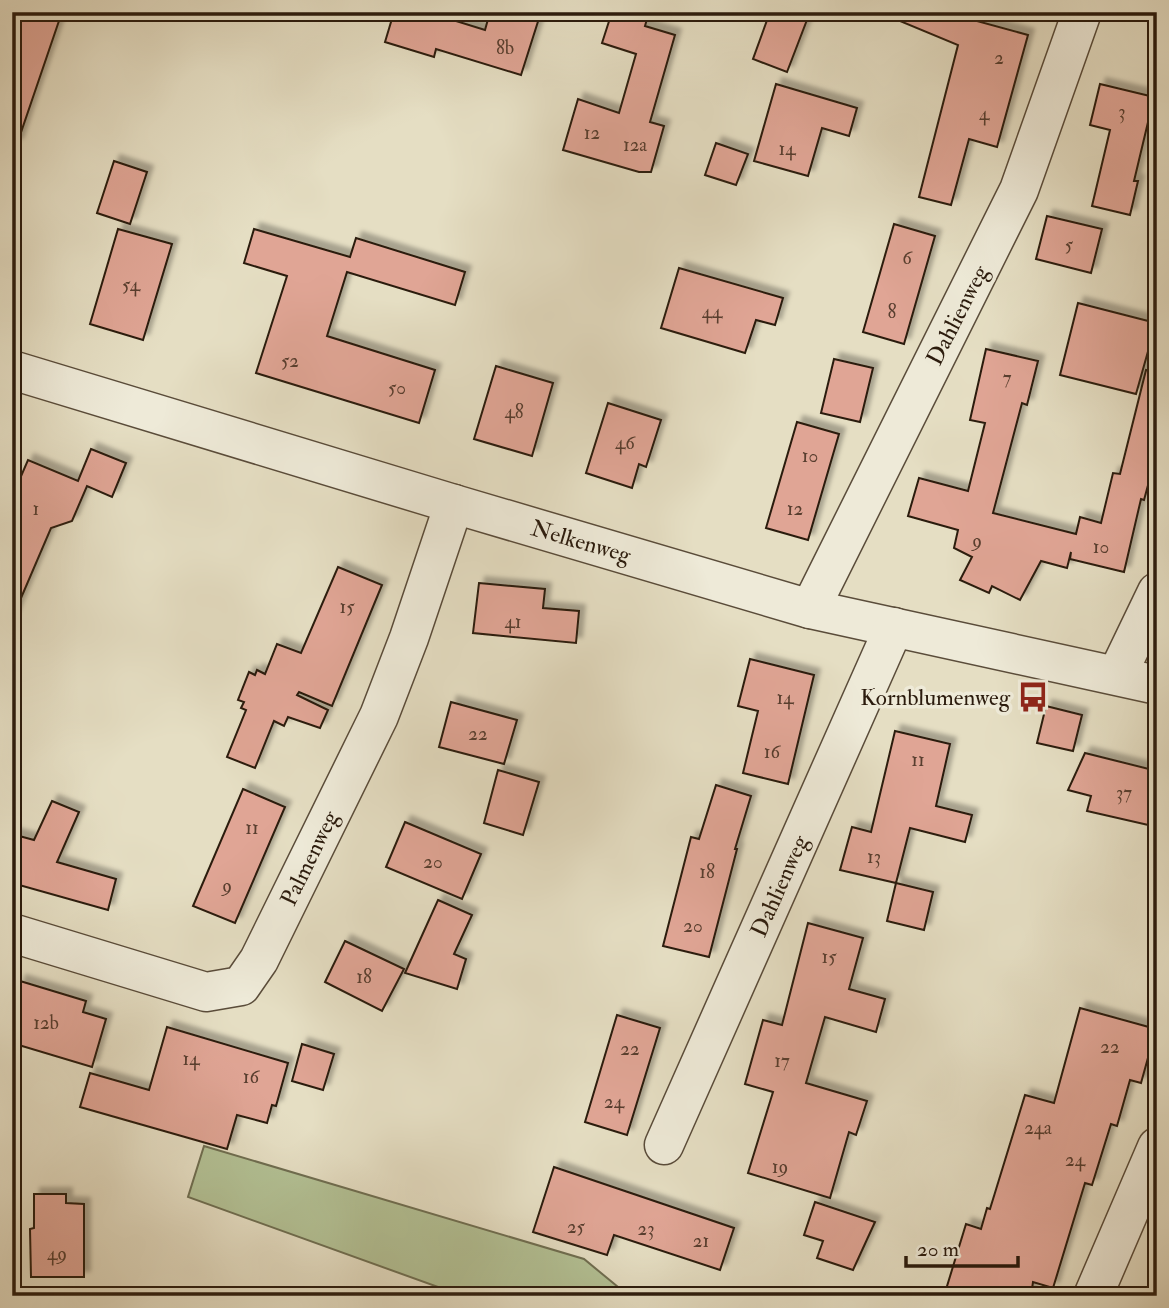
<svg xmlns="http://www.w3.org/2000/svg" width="1169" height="1308" font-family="'IM FELL Double Pica',serif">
  <defs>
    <filter id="shadow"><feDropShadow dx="6" dy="-6" stdDeviation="2" flood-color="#0004"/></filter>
  </defs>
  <rect width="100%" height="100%" fill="#e5dec3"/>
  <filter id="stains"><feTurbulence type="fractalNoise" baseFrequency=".00286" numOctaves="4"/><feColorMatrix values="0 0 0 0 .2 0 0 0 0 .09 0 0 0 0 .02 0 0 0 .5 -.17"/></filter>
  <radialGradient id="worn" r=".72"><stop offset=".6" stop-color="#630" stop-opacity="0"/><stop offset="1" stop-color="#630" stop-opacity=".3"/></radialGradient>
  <!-- green -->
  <path fill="#b3c195" stroke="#6f6e51" stroke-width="2" d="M204,1146L584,1259L629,1296H463L188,1197Z"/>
  <!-- building -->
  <g fill="#e0a595" stroke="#2b1b0d" stroke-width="2" filter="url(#shadow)">
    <path d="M12,12H62L17,144L12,143Z"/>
    <path d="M394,12H427L485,30L490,12H541L521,75L436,49L434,57L385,42Z"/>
    <path d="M612,12H649L645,26L675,35L650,122L664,126L651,172H639L563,150L578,99L619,113L636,54L602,43Z"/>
    <path d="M770,12H810L787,72L753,59Z"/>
    <path d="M897,12H944L1028,35L997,147L969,139L951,205L919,197L958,45L895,19Z"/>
    <path d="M776,84L857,108L849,136L822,128L808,176L754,161Z"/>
    <path d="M1100,84L1154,97L1134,181H1138L1130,215L1092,206L1110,130L1090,125Z"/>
    <path d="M716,143L748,154L736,185L705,175Z"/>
    <path d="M114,161L147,172L130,224L97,213Z"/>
    <path d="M1047,216L1102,229L1091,273L1036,259Z"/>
    <path d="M894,224L935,236L904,344L863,332Z"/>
    <path d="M118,229L172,244L143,340L90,324Z"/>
    <path d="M254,229L350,257L356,238L465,272L455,305L347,272L327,336L435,370L419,423L256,373L287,276L244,263Z"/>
    <path d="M679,268L783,298L775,325L756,320L745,353L661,328Z"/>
    <path d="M1078,303L1156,323L1136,394L1060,375Z"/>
    <path d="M986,349L1038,361L1027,405L1022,403L993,513L1076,534L1080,517L1101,523L1113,473L1120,474L1146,370L1157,372V452L1144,500L1141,499L1124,572L1070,559L1071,552L1067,568L1041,561L1020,600L992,586L989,593L960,580L972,557L954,548L958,530L908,516L919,478L968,491L985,423L970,420Z"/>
    <path d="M834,359L873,368L860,422L821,413Z"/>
    <path d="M496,366L553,383L532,456L474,439Z"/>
    <path d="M608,403L661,420L646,467L639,464L632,488L586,473Z"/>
    <path d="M797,422L839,434L808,540L766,528Z"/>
    <path d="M91,449L126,463L112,497L87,486L72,521L51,528L12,619V497L28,460L78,481Z"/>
    <path d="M338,567L382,585L332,706L299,692L297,695L328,710L320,728L288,717L284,726L274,721L255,768L227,757L246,710L241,708L244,702L238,700L249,672L255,675L257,670L265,674L277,644L301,653Z"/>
    <path d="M479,583L545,589L543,608L579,611L576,643L473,633Z"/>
    <path d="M750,659L814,675L788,784L743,773L758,711L738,706Z"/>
    <path d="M451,702L517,720L504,764L439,747Z"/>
    <path d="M1046,706L1082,715L1073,751L1037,743Z"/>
    <path d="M895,731L950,744L936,806L972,815L965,842L910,828L896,883L840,870L852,827L871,832Z"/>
    <path d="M1085,753L1157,771V827L1087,811L1091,796L1068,790Z"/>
    <path d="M498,770L539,782L523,835L484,823Z"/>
    <path d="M716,785L751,796L735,849H737L709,957L663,946L691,837L699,839Z"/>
    <path d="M243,789L285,807L235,923L193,906Z"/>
    <path d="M52,801L79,812L57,862L116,879L108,910L12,883V834L34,840Z"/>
    <path d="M405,822L481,854L462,899L386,867Z"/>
    <path d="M896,883L933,892L924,930L887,921Z"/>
    <path d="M438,900L472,915L454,954L466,959L457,989L405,973Z"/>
    <path d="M808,923L863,938L849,989L885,999L876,1032L825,1017L806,1083L867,1101L856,1135L849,1132L830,1198L748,1173L773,1092L745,1084L763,1020L782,1025Z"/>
    <path d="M345,941L404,969L382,1011L325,982Z"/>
    <path d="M20,981L86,1001L83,1012L106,1019L92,1067L12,1043V1006Z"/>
    <path d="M1080,1008L1156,1029L1141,1083L1130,1080L1117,1126L1111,1124L1092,1185L1085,1183L1053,1288L1033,1282L1031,1296H944L966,1224L981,1229L987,1208L990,1209L1025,1095L1054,1103Z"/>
    <path d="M617,1015L660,1028L627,1135L585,1122Z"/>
    <path d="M167,1027L288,1063L276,1106L272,1105L267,1123L237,1115L227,1149L80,1107L90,1073L149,1090Z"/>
    <path d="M302,1044L334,1054L323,1090L292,1081Z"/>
    <path d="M554,1167L734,1228L720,1270L614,1235L607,1255L533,1232Z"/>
    <path d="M34,1194H66V1203L84,1204V1277H31L30,1229L34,1228Z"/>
    <path d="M815,1202L875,1222L853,1270L817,1258L823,1241L804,1235Z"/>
  </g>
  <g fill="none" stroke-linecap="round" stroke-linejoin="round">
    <!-- street casing -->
    <g stroke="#5a4c3a" stroke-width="41">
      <g id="street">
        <path d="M12,370L454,504L810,609L1157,685"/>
        <path d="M810,609L1019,190L1082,12"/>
        <path d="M1117,675L1157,592"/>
        <path d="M12,933L206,992L241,986L259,960L379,716L409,638L454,504"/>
        <path d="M664,1145L894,627"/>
        <path d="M1093,1296L1157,1147"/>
      </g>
    </g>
    <!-- street -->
    <use href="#street" stroke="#eeead8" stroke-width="38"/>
  </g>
  <!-- icons -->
  <defs>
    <g id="bus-bare" transform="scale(2.415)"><path d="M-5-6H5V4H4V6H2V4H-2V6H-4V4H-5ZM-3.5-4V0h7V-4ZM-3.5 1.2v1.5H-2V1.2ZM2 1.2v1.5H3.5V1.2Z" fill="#8f2418" stroke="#eeead8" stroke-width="2.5" paint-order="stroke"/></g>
  </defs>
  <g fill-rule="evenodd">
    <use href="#bus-bare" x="1033" y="697"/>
  </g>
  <g text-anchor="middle" stroke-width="7" stroke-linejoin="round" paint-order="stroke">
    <!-- number labels -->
    <g font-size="19" fill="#583e2f">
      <text x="505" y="54">8b</text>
      <text x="999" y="64">2</text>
      <text x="1122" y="118">3</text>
      <text x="984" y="120">4</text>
      <text x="592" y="139">12</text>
      <text x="635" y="151">12a</text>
      <text x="787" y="155">14</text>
      <text x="1069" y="251">5</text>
      <text x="907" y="264">6</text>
      <text x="131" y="291">54</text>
      <text x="712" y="318">44</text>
      <text x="892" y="318">8</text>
      <text x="290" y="367">52</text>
      <text x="1007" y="384">7</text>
      <text x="397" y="394">50</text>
      <text x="514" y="418">48</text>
      <text x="625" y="449">46</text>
      <text x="810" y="462">10</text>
      <text x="36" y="515">1</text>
      <text x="795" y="515">12</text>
      <text x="977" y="547">9</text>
      <text x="1101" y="553">10</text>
      <text x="347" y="613">15</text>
      <text x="513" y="628">41</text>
      <text x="785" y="704">14</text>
      <text x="478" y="740">22</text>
      <text x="772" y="758">16</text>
      <text x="918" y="766">11</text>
      <text x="1124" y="799">37</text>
      <text x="252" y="834">11</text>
      <text x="874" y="863">13</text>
      <text x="433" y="868">20</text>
      <text x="707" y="878">18</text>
      <text x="227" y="892">9</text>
      <text x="693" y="932">20</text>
      <text x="829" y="963">15</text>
      <text x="364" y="983">18</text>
      <text x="46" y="1029">12b</text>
      <text x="1110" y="1053">22</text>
      <text x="630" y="1055">22</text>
      <text x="191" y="1065">14</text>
      <text x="782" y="1067">17</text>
      <text x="251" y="1083">16</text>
      <text x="614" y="1108">24</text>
      <text x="1038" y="1134">24a</text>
      <text x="1075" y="1166">24</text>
      <text x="780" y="1173">19</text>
      <text x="576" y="1233">25</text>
      <text x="646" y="1235">23</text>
      <text x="701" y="1247">21</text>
      <text x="57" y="1260">49</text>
    </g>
    <!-- street labels -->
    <g font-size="23" fill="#2b1b0d" stroke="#eeead8">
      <text transform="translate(957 315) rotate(-63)" y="8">Dahlienweg</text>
      <text transform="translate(581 541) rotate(16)" y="8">Nelkenweg</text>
      <text transform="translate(309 858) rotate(-64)" y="8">Palmenweg</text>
      <text transform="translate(779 886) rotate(-66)" y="8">Dahlienweg</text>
    </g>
    <!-- poi labels -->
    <g font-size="23" fill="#2b1b0d" stroke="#eeead8" text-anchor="end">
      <text x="1010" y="705">Kornblumenweg</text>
    </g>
  </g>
  <!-- margin -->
  <rect width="1169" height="1308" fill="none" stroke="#e5dec3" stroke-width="42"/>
  <rect x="14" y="14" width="1141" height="1280" fill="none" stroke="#2b1b0d" stroke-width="3.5"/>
  <rect x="21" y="21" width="1127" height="1266" fill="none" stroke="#2b1b0d" stroke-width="2"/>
  <!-- scale -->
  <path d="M906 1256v10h112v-10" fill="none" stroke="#2b1b0d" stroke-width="3.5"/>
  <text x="917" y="1256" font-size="21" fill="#2b1b0d" stroke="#eeead8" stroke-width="5" paint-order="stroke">20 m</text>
  <rect width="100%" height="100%" filter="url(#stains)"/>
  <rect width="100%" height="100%" fill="url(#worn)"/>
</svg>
